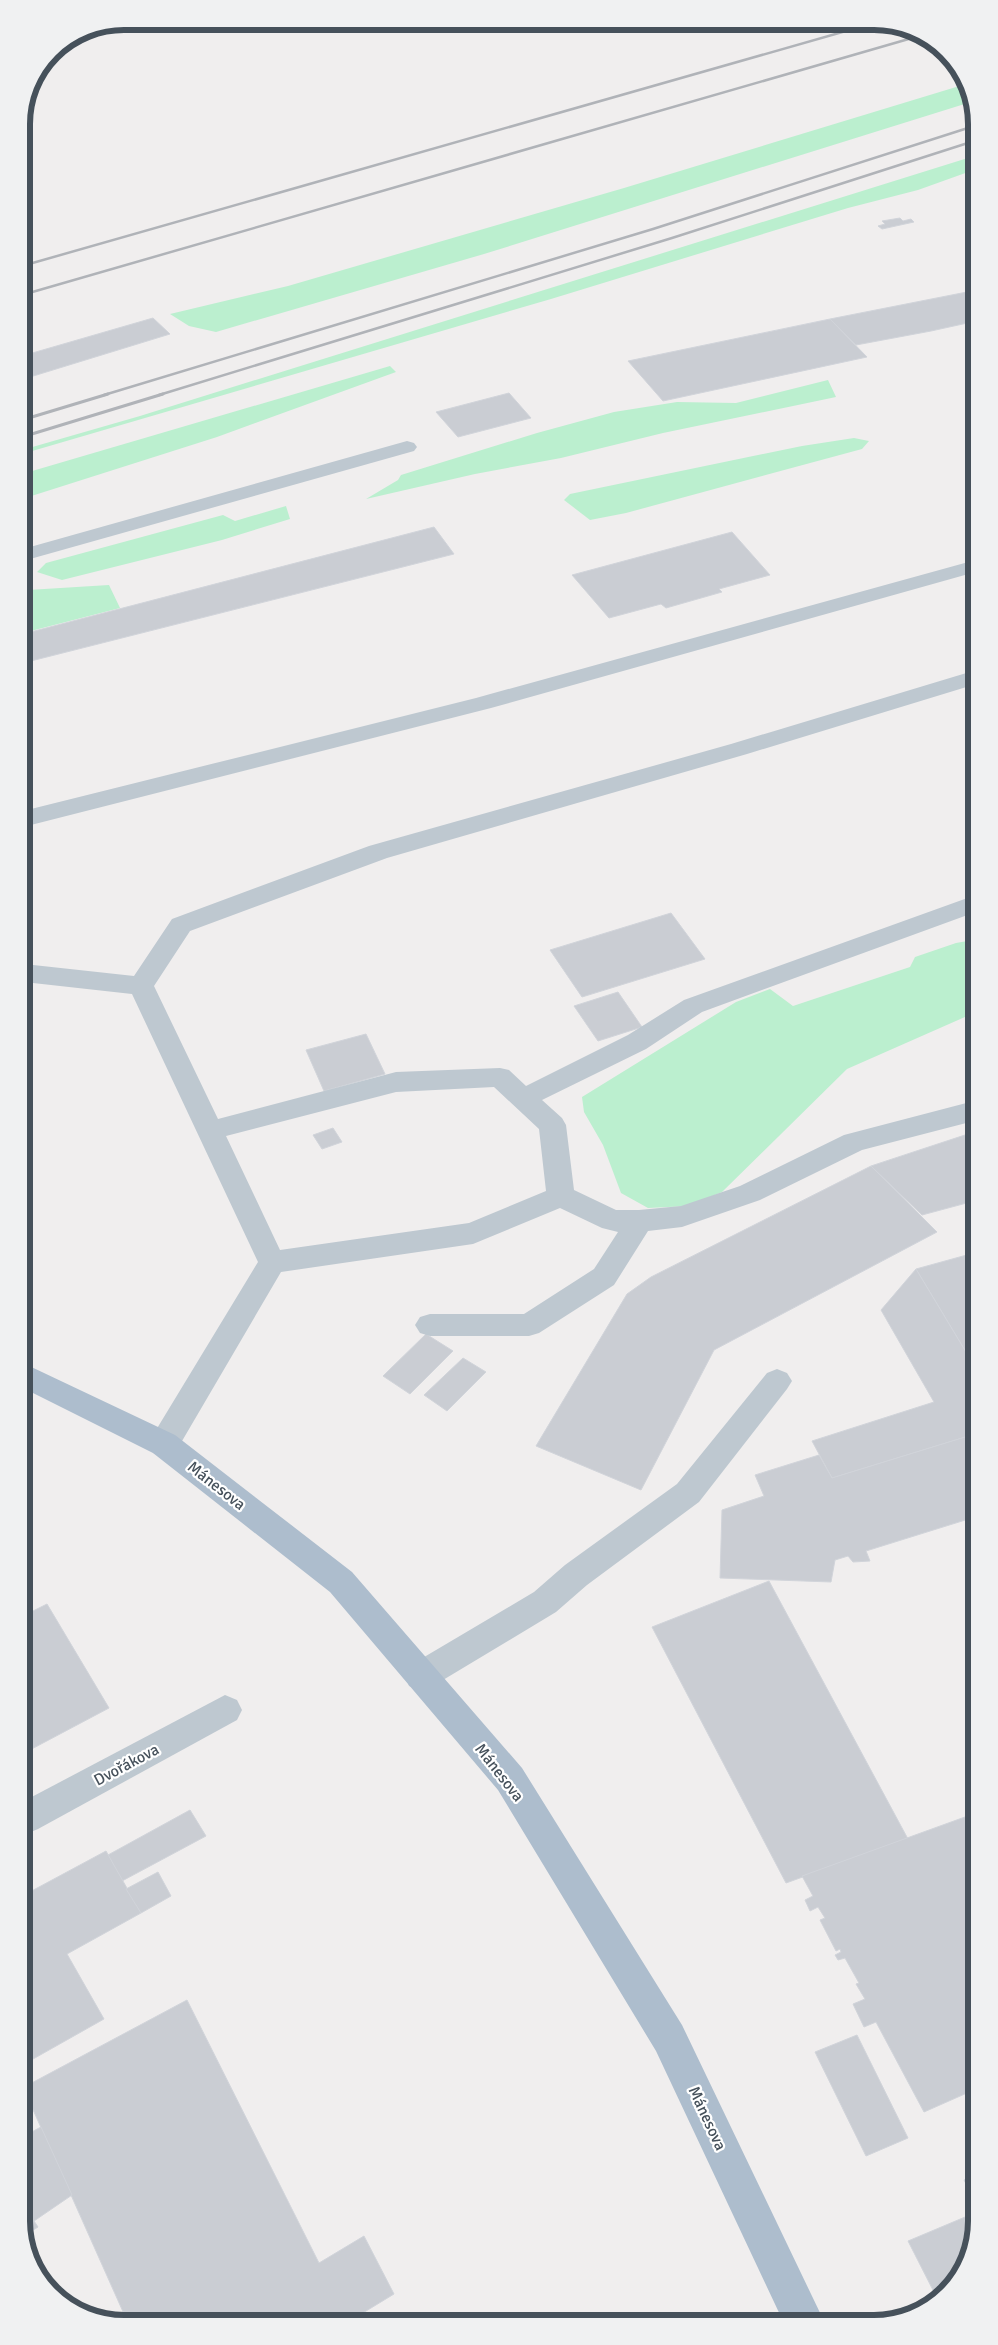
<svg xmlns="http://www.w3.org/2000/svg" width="998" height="2345" font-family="Signika,sans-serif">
  <rect width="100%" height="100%" fill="#f0eeee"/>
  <!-- green -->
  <g fill="#bbefcf">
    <path d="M966,84L971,91V102L484,254L216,332L189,326L170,314L288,286L624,188Z"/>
    <path d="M971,157V171L918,190L848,208L551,299L22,454V450L140,416Z"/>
    <path d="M390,366L396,372L217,437L22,499V474Z"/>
    <path d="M828,380L836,397L663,433L561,458L475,474L366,499L398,480L401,475L537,433L614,412L677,402L736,403Z"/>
    <path d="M854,438L869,441L862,449L626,513L590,520L564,500L570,494L802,446Z"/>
    <path d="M286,506L290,519L222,540L62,580L37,572L46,563L223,515L235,521Z"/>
    <path d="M109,585L120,608L23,633V588L28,590Z"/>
    <path d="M973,940L974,1013L847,1069L722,1192L689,1206L648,1208L621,1193L603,1145L584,1112L582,1097L736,1002L770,989L793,1006L910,967L915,957L956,943Z"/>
  </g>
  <!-- building -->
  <g fill="#cacdd3" stroke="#d1d4da">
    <path d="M900,218L903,221L911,219L914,222L882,229L878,226L885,224L882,221Z"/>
    <path d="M972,291V322L931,331L856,345L830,319Z"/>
    <path d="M153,318L170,334L30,377L22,369V356Z"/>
    <path d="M830,319L867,357L663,401L628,361Z"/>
    <path d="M509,393L531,418L458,437L436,412Z"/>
    <path d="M434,527L454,554L23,663V634Z"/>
    <path d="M732,532L770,575L719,589L722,592L666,608L661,604L609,618L572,575Z"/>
    <path d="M671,913L705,959L582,997L550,950Z"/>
    <path d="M618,992L642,1027L598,1041L574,1006Z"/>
    <path d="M366,1034L385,1074L324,1091L306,1050Z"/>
    <path d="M333,1128L342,1142L322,1149L313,1135Z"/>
    <path d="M974,1132V1201L922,1215L871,1166Z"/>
    <path d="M871,1166L937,1232L714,1350L641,1490L536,1446L627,1294L651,1277Z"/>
    <path d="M974,1253L975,1367L916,1269Z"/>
    <path d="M916,1269L975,1367V1434L832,1478L812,1441L934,1402L881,1310Z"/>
    <path d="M426,1334L453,1351L410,1394L383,1376Z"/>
    <path d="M463,1358L486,1372L447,1411L424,1395Z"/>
    <path d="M975,1434V1517L866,1551L870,1561L853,1562L848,1556L835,1560L831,1582L720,1578L722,1510L764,1496L755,1475L819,1455L832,1478Z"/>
    <path d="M769,1581L908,1839L786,1883L652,1627Z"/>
    <path d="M47,1604L109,1708L26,1752L25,1615Z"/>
    <path d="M190,1810L206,1836L122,1881L108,1855Z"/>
    <path d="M976,1813V2089L924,2112L876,2022L864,2027L853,2004L865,1999L856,1984L859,1983L845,1958L838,1960L835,1955L841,1952L840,1949L836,1951L820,1920L825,1918L818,1907L810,1911L805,1900L813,1896L802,1876Z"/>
    <path d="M106,1851L141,1913L67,1954L104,2019L26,2063V1894Z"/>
    <path d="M158,1872L171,1896L141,1913L126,1889Z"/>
    <path d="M187,2000L319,2263L364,2236L394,2294L348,2322L128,2323L26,2094V2086Z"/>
    <path d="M857,2035L908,2138L866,2156L815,2052Z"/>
    <path d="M41,2127L72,2195L34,2221L38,2227L27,2234L26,2135Z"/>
    <path d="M977,2176V2204L964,2180Z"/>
    <path d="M977,2212V2221L959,2278L936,2296L908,2241Z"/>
  </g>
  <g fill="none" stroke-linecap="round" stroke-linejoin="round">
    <!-- minor -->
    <g fill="#bec8d0" fill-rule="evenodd">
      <path d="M407,441L414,443L417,447L414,451L23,561V549Z"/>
      <path d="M972,561V573L491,708L23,827V811L476,698Z"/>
      <path d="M973,671V685L747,754L387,858L190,931L154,986L218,1119L396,1072L500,1068L509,1070L526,1086L628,1035L684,1000L973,896V913L702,1012L646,1049L542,1100L562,1118L566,1125L574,1190L616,1210H639L681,1206L740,1186L844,1135L974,1101V1121L862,1150L760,1200L682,1227L648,1231L614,1285L539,1333L529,1336H430L420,1333L415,1325L420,1317L430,1314H524L594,1269L618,1232L602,1228L560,1208L473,1244L281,1272L175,1453L164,1456L153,1453L149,1444L153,1435L258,1262L132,994L24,982V964L134,976L172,919L369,846L731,744ZM494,1087L539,1129L546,1191L469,1223L280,1250L226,1136L396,1092Z"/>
      <path d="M777,1369L787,1373L792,1381L787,1389L699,1502L587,1585L556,1612L433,1686L421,1691L409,1686L405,1676L409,1666L534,1592L565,1565L677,1484L767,1373Z"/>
      <path d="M225,1695L237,1700L242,1710L237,1720L38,1829L26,1834V1800Z"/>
    </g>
    <!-- major -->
    <path fill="#adbdcd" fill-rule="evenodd" d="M25,1364L175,1435L352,1572L522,1768L682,2025L823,2319H782L656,2051L498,1790L330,1592L153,1453L25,1389Z"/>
    <!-- rail-far1 -->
    <g stroke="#b0b3b8" stroke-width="2.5">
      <path d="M22,266L881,21"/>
      <path d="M22,295L919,36"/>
      <path d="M104,395L653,229L971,127"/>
      <path d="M159,395L672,238L971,142"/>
    </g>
    <!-- rail -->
    <g stroke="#b0b3b8" stroke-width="3">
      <path d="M22,420L108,394"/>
      <path d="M22,437L163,394"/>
    </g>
  </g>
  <g text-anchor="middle" stroke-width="4.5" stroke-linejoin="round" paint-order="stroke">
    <!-- near-street labels -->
    <g font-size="16" fill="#46515b" stroke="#fff">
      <text transform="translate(217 1485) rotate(38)" y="6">Mánesova</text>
      <text transform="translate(126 1764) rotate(-28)" y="6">Dvořákova</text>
      <text transform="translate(500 1772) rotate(52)" y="6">Mánesova</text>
      <text transform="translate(708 2118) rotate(65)" y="6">Mánesova</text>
    </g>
  </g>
  <!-- crop -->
  <path d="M0 0H998V2345H0ZM124 30H874A94 94 0 0 1 968 124V2221A94 94 0 0 1 874 2315H124A94 94 0 0 1 30 2221V124A94 94 0 0 1 124 30Z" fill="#f0f1f2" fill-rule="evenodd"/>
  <path fill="none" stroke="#46515b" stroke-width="6" d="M124 30H874A94 94 0 0 1 968 124V2221A94 94 0 0 1 874 2315H124A94 94 0 0 1 30 2221V124A94 94 0 0 1 124 30Z"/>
</svg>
